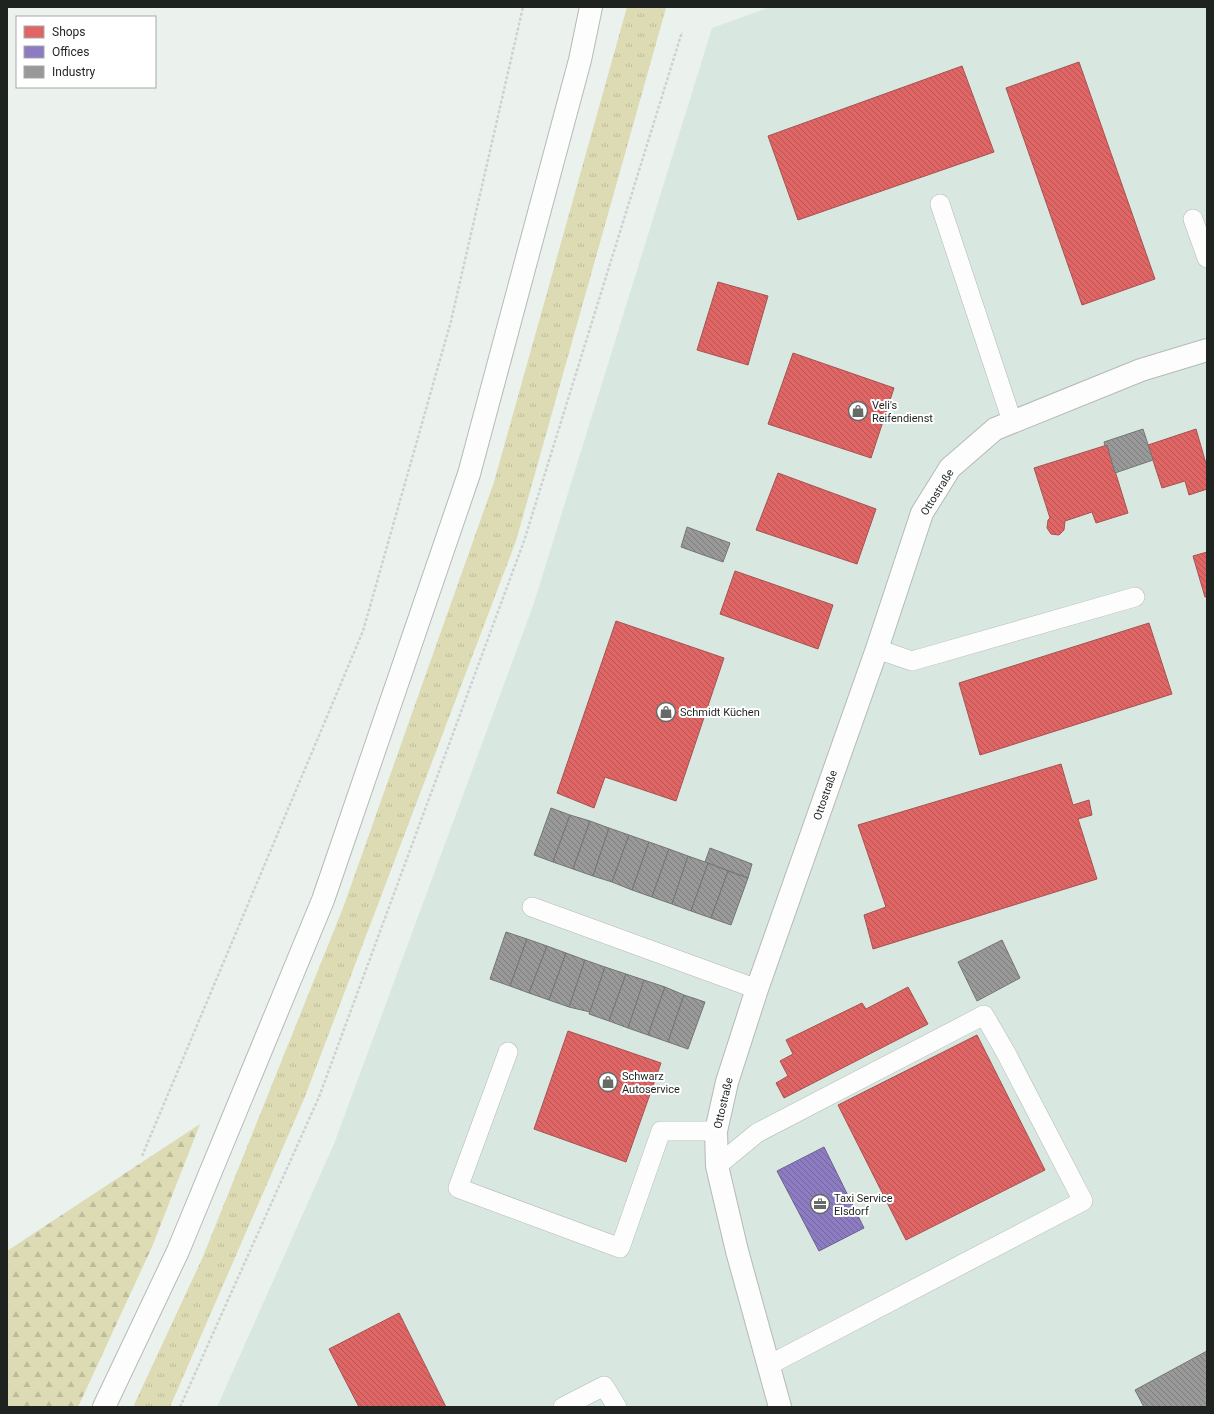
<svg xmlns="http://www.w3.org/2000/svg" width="1214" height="1414" font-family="Roboto,sans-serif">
  <defs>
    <pattern id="grass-tufts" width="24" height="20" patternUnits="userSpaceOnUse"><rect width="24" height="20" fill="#dcdbb3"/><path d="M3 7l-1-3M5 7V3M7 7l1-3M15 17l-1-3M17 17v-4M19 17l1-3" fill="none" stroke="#bcbc9a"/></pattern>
    <pattern id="forest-firs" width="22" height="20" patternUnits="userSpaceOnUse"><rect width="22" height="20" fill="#dcdbb3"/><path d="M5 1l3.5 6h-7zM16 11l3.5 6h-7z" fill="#bcbc9a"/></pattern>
    <pattern id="shops-back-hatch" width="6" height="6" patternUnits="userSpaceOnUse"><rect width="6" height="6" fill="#e06666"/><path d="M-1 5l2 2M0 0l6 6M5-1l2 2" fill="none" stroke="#b55454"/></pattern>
    <pattern id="offices-back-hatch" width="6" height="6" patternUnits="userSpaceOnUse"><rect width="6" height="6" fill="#8e7cc3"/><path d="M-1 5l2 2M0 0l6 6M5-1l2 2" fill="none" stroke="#73659e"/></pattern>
    <pattern id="industry-back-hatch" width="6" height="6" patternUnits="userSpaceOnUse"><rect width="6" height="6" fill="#999"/><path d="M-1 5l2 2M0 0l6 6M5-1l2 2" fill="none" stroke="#7c7c7c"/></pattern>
  </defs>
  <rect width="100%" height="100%" fill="#ebf2ee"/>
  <!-- built -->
  <path fill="#d8e7df" d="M770,7H1207V1407H217L334,1144L534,603L712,28Z"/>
  <!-- grass -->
  <path fill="url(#grass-tufts)" d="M627,7L666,8L516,541L304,1099L170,1407H133L202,1259L343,908L494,482Z"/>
  <!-- forest -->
  <path fill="url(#forest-firs)" d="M200,1124L152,1247L78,1407H7V1251Z"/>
  <!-- shops -->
  <g fill="url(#shops-back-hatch)" stroke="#a65251">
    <path d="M1079,62L1155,279L1082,305L1006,88Z"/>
    <path d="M962,66L994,152L798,220L768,136Z"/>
    <path d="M718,282L768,296L748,365L697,350Z"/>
    <path d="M793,353L894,388L871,458L768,424Z"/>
    <path d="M1196,429L1207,467V489L1189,495L1185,481L1162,488L1148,445Z"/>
    <path d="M1107,445L1128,513L1096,523L1092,512L1065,521L1064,530L1059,535L1051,534L1047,528L1048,520L1050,518L1034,468Z"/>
    <path d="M778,473L876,509L857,564L756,530Z"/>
    <path d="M1207,552V597H1205L1193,556Z"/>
    <path d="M735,571L833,605L818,649L720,614Z"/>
    <path d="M616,621L724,658L676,801L605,777L594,808L557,793Z"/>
    <path d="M1149,623L1172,694L980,755L959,683Z"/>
    <path d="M1061,764L1073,805L1089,800L1092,815L1078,819L1097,879L873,949L864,915L886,907L858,825Z"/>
    <path d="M908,987L928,1024L784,1098L776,1083L788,1076L780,1061L793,1054L786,1040L862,1003L866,1009Z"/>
    <path d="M568,1031L661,1063L626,1162L534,1129Z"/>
    <path d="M977,1035L1045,1170L906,1240L838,1105Z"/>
    <path d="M399,1313L446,1407H359L329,1349Z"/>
  </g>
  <!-- offices -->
  <path fill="url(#offices-back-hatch)" stroke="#6c6192" d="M824,1147L864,1228L819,1251L777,1171Z"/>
  <!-- industry -->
  <g fill="url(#industry-back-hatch)" stroke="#747675">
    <path d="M1143,429L1153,460L1115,473L1107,445L1105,446L1104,442Z"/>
    <path d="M687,527L730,543L723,562L681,547Z"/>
    <path d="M551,808L570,815L553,862L534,855Z"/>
    <path d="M570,815L590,821L573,869L553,862Z"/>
    <path d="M590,821L609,828L593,876L573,869Z"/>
    <path d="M609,828L629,835L612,882L593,876Z"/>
    <path d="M629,835L649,842L632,890L612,882Z"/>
    <path d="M649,842L669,849L652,897L632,890Z"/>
    <path d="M710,848L752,864L748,878L705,862Z"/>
    <path d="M669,849L688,856L672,904L652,897Z"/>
    <path d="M688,856L708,863L691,911L672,904Z"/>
    <path d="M708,863L728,871L711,918L691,911Z"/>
    <path d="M728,871L748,878L731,925L711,918Z"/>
    <path d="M506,932L527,939L510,986L490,979Z"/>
    <path d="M527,939L547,946L529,993L510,986Z"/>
    <path d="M1002,940L1020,978L977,1001L958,962Z"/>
    <path d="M547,946L566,953L549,1000L529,993Z"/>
    <path d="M566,953L585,960L569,1007L549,1000Z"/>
    <path d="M585,960L605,967L590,1012L569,1007Z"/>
    <path d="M605,967L626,974L609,1021L589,1014Z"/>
    <path d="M626,974L644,980L628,1028L609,1021Z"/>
    <path d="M644,980L665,987L648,1035L628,1028Z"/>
    <path d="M665,987L684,995L668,1042L648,1035Z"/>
    <path d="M684,995L705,1002L688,1049L668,1042Z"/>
    <path d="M1207,1351V1407H1144L1135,1390Z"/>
  </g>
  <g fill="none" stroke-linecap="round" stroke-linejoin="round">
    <!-- service casing -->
    <g stroke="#b5bab7" stroke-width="20">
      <g id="service">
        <path d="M940,204L1012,421"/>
        <path d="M1193,219L1207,258"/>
        <path d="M877,649L912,661L1135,597"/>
        <path d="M532,907L757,989"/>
        <path d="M508,1052L458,1188L620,1248L661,1131H716"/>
        <path d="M717,1166L757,1133L984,1015L1006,1053L1083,1201L769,1365"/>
        <path d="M563,1407L604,1386L617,1407"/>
      </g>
    </g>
    <!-- minor casing -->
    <g stroke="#b5bab7" stroke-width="24">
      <path id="minor" d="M780,1407L737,1251L717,1166L716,1131L727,1082L757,989L877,649L922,513L950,468L995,429L1141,370L1207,350"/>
    </g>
    <!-- primary casing -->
    <g stroke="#b5bab7" stroke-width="24">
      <path id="primary" d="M104,1407L178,1251L323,900L469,474L580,60L591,7"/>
    </g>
    <!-- path -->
    <g stroke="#ced1d0" stroke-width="2.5" stroke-dasharray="3 2" stroke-linecap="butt">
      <path d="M142,1156L363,631L451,321L523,7"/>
      <path d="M180,1407L319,1097L524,541L682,32"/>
    </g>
    <!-- service -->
    <use href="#service" stroke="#fcfdfc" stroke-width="19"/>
    <!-- minor -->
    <use href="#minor" stroke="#fcfdfc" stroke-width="22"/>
    <!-- primary -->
    <use href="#primary" stroke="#fcfdfc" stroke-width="22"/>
  </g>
  <!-- icons -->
  <defs>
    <g id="shop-ring" transform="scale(1)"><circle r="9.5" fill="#fff" stroke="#666b68" stroke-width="1.5"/><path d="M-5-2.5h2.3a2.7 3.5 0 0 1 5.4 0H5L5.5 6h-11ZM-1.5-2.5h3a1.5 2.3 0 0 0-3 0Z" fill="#666b68"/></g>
    <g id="office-ring" transform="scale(1)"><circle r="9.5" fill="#fff" stroke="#666b68" stroke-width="1.5"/><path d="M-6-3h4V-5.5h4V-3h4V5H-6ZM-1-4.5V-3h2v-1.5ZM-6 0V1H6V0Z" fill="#666b68"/></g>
  </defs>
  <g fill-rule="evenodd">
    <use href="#shop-ring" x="858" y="411"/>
    <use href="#shop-ring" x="666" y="712"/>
    <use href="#shop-ring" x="608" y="1082"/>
    <use href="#office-ring" x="820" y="1204"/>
  </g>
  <g text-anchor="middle" stroke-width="4" stroke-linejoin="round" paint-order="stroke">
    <!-- poi labels -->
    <g font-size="11" fill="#1e2320" stroke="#fff" text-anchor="start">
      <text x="872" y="409">Veli's<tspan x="872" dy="13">Reifendienst</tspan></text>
      <text x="680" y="716">Schmidt Küchen</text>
      <text x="622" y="1080">Schwarz<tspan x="622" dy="13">Autoservice</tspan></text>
      <text x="834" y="1202">Taxi Service<tspan x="834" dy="13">Elsdorf</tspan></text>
    </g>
    <!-- street labels -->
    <g font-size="11" fill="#1e2320" stroke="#fff">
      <text transform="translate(937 492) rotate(-58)" y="4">Ottostraße</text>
      <text transform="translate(825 795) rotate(-71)" y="4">Ottostraße</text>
      <text transform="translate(723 1103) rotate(-77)" y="4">Ottostraße</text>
    </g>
  </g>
  <!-- border -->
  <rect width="1214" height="1414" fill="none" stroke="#1e2320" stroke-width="16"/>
  <!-- legend -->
  <rect x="16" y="16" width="140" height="72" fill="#ffffff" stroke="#a5a7a6"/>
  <rect x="24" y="26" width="20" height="12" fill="#e06666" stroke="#a5a7a6"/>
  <text x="52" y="36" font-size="12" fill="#1e2320">Shops</text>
  <rect x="24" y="46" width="20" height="12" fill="#8e7cc3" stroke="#a5a7a6"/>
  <text x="52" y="56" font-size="12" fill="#1e2320">Offices</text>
  <rect x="24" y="66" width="20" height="12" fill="#999999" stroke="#a5a7a6"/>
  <text x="52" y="76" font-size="12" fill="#1e2320">Industry</text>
</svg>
